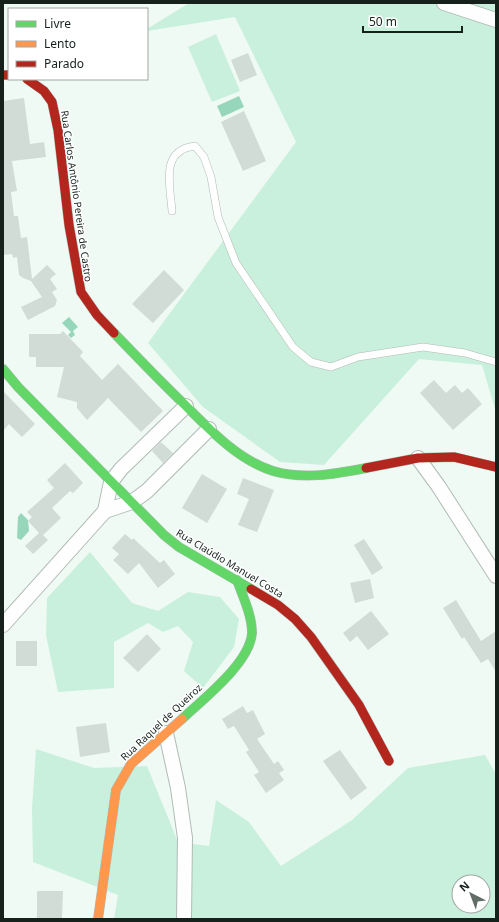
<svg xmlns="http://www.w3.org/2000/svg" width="499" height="922" font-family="'Noto Sans',sans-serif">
  <rect width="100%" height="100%" fill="#effaf4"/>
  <!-- green -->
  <g fill="#c9f0dd" fill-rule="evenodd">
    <path d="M189,3H496V412L482,365L419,359L324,465L280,462L203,407L148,343L296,142L235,17L147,31V29Z"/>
    <path d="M216,34L240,91L212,102L188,47Z"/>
    <path d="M90,552L132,603L158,611L188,592L220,597L239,619L234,647L203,688L184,671L193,642L178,626L163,632L148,623L114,642V688L58,692L46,635L47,598Z"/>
    <path d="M36,749L94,768L147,766L178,842L209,846L216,800L249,822L281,866L352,820L408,768L485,755L496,774V919H114L118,895L33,862L32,808ZM459,882H483V906H459Z"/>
  </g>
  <!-- water -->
  <g fill="#96d6ba">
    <path d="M239,96L244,107L222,117L217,106Z"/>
    <path d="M69,317L78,327L73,331L75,335L71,338L68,335L71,332L62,323Z"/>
    <path d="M21,513L28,520L29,531L21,540L17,538L18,517Z"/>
  </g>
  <!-- building -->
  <g fill="#d1dcd6">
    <path d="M248,53L257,75L240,82L231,60Z"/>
    <path d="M24,98L30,144L44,142L46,157L12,161L17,191L11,192L14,216H18L21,238L27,237L32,279L47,265L56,274L50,279L57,289L52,292L57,300L55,306L28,320L21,307L42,297L31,281L23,278L19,275L17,257L13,258L12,254L3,255V101Z"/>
    <path d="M244,111L266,161L243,171L221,122Z"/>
    <path d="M164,270L184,290L153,323L132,304Z"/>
    <path d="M63,331L83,352L80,356L102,380L118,364L163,411L141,432L108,398L87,420L77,408V402L57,397L64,367H36V357H29V334H60Z"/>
    <path d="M434,380L446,393L455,385L462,393L468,388L482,404L453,430L420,393Z"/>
    <path d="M3,391L35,424L22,437L9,424L3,431Z"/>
    <path d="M161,442L173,453L163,463L152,451Z"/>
    <path d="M65,463L83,483L73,493L70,491L52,508L61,518L43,535L48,540L33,554L25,546L39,533L28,521L32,517L27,512L54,488L47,480Z"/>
    <path d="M202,474L227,489L207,523L182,508Z"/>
    <path d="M243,478L274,490L257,532L238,525L249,499L237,494Z"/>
    <path d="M125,534L132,540L133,538L160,563L164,560L175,574L158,588L139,563L128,574L113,560L119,554L112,548Z"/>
    <path d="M364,539L383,568L372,575L354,545Z"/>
    <path d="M370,579L374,598L355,603L350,583Z"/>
    <path d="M456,600L481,641L496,631V672L488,659L481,663L464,637L462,639L443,608Z"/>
    <path d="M371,611L389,634L368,650L357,636L350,642L343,633Z"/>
    <path d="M147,634L161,649L138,672L123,658Z"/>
    <rect x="16" y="641" width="21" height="25"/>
    <path d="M243,706L247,713L253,710L265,734L257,739L274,764L278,761L284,770L279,773L284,780L266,793L254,775L259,772L246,752L249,750L234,726L228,729L222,719Z"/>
    <path d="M106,723L110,752L80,757L76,727Z"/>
    <path d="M340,750L367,788L351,800L323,761Z"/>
    <path d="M37,891H63L62,919H37Z"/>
  </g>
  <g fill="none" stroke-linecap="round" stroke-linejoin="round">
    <!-- lane casing -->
    <g stroke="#b1bbb6" stroke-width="8">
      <path id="lane" d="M172,211C170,184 160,150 195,146L204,157L211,177L218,217L236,263L293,347L311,362L331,367L358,357L423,347L465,353L496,362"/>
    </g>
    <!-- street casing -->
    <g stroke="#b1bbb6" stroke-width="16">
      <g id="street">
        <path d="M444,3L496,20"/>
        <path d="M418,458L439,487L496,576"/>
        <path d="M105,511L132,502L147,491L209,429"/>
        <path d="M3,625L105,511L111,482L121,469L186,406"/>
        <path d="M166,733L178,788L185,838L184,919"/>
      </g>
    </g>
    <!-- fast casing -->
    <g stroke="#b1bbb6" stroke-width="10">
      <g id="fast">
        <path d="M114,333C137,357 160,381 184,404C210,430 238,460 273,471C304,480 335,474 366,468"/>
        <path d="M3,369L18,387L164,535L179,547L251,589"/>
        <path d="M182,719C203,699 250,663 252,633C252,615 243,597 237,580"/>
      </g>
    </g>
    <!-- slow casing -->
    <g stroke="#b1bbb6" stroke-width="10">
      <path id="slow" d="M98,919L116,790L131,764L182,719"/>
    </g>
    <!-- jam casing -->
    <g stroke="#b1bbb6" stroke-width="10">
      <g id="jam">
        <path d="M3,75H9"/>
        <path d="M27,79L44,91L52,102L58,130L69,225L81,292L97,315L114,333"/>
        <path d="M366,468L418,458L454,457L496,467"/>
        <path d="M251,589L278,605L295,619L311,637L359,705L389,761"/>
      </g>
    </g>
    <!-- lane -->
    <use href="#lane" stroke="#fdfefd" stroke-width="7"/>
    <!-- street -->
    <use href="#street" stroke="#fdfefd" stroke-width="14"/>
    <!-- fast -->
    <use href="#fast" stroke="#63d668" stroke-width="9"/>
    <!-- slow -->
    <use href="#slow" stroke="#ff974d" stroke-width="9"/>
    <!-- jam -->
    <use href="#jam" stroke="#b3261e" stroke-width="9"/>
  </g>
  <g text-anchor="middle" stroke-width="3" stroke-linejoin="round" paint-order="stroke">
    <!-- street labels -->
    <g font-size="10" fill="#16211c" stroke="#fff">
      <text transform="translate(77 196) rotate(82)" y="4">Rua Carlos Antônio Pereira de Castro</text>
      <text transform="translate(230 563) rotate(31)" y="4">Rua Claúdio Manuel Costa</text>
      <text transform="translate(161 722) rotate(-43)" y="4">Rua Raquel de Queiroz</text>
    </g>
  </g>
  <!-- border -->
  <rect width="499" height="922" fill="none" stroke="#16211c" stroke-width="8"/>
  <!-- legend -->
  <rect x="8" y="8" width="140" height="72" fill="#ffffff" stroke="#a2a6a4"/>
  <rect x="16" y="21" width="20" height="6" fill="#63d668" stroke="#a2a6a4"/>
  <text x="44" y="28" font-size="12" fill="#16211c">Livre</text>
  <rect x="16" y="41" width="20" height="6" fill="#ff974d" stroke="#a2a6a4"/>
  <text x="44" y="48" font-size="12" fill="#16211c">Lento</text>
  <rect x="16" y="61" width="20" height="6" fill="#b3261e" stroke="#a2a6a4"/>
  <text x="44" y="68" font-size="12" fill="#16211c">Parado</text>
  <!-- north arrow -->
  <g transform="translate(471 894) rotate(318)"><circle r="19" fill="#ffffff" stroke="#a2a6a4"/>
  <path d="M0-3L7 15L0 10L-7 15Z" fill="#626d68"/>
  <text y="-6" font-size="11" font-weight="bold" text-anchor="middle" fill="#16211c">N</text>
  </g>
  <!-- scale -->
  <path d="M363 26v6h99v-6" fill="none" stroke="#16211c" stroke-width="2"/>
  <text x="369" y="26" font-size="12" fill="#16211c" stroke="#ffffff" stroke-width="3" paint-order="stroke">50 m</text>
</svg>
